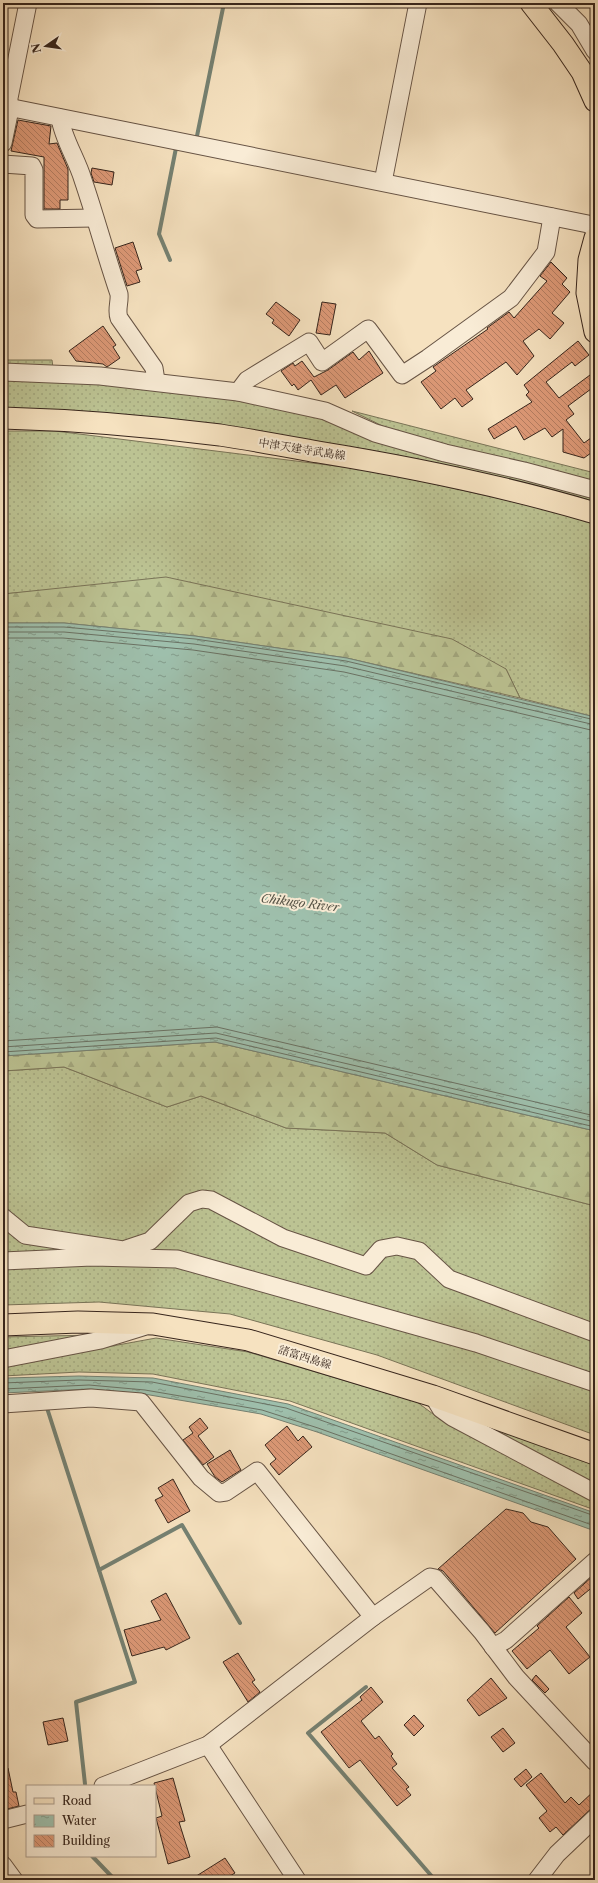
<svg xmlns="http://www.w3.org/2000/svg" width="598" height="1883" font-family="'Libre Caslon Text','Noto Serif JP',serif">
  <defs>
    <pattern id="grass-dots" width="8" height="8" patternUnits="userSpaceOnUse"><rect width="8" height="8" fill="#bcc393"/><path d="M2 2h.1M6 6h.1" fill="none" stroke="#a2a77e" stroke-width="1.8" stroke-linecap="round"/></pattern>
    <pattern id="forest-firs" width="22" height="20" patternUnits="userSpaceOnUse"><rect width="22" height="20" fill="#bcc393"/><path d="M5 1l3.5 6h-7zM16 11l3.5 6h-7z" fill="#a2a77e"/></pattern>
    <pattern id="water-ripples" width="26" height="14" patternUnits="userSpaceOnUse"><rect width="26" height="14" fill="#9ebfac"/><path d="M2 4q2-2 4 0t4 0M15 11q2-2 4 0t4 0" fill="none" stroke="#829b8b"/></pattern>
    <pattern id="building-back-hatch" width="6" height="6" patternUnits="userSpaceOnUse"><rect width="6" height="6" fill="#d97"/><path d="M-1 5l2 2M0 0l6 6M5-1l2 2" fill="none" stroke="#b47d61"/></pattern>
  </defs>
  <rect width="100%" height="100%" fill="#f6e2c0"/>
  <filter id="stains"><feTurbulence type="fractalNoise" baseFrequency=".005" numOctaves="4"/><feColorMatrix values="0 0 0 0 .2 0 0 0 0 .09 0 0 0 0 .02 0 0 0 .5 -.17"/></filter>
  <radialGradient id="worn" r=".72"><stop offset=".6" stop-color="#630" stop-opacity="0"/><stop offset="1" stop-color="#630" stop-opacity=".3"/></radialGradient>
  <!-- grass -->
  <g fill="url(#grass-dots)" stroke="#7a7458">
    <path d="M3,360H52L53,368L3,369Z"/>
    <path d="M56,379L238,398L325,415L595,497V505L560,494L370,450L222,426L3,410V380Z"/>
    <path d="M352,411L595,473V486L403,436Z"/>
    <path d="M3,431H55L376,471L560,512L595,523V717L520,698L506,669L38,591L3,594Z"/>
    <path d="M64,1067L167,1107L201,1096L286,1128L385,1133L437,1165L595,1206V1435L377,1355L230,1314L99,1302L3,1305V1071Z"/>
    <path d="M94,1335L3,1353V1337Z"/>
    <path d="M156,1338L248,1352L417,1402L441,1420L595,1498V1510L290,1401L153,1374L79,1372L3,1376V1366Z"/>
    <path d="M462,1417L595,1464V1484Z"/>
  </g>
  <!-- forest -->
  <g fill="url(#forest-firs)" stroke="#7a7458">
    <path d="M166,577L452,639L506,669L520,698L347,658L195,636L64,623H3V594Z"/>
    <path d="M215,1042L595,1131V1206L437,1165L385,1133L286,1128L201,1096L167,1107L64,1067L3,1071V1056Z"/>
  </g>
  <!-- water -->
  <g fill="url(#water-ripples)" stroke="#758172">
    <path d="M3,623H64L195,636L347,658L595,717V1131L215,1042L3,1056Z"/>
    <path d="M79,1376L153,1378L288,1404L595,1513V1531L317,1432L261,1414L144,1394L89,1389L3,1393V1380L7,1378Z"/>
  </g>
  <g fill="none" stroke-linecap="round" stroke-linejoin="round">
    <!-- shore -->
    <g stroke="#6a7264" stroke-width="1">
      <path d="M3,627H64L195,639L346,661L595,720"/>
      <path d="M3,632H64L194,644L345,666L595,725"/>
      <path d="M3,638H63L193,650L344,672L595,731"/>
      <path d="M3,1041L217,1027L595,1116"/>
      <path d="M3,1047L216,1033L595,1122"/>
      <path d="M3,1052L216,1038L595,1127"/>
      <path d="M3,1383L79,1380L152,1382L286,1408L595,1516"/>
      <path d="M3,1389L89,1385L145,1390L262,1410L318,1428L595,1526"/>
    </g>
    <!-- stream -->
    <g stroke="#758172" stroke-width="4">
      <path d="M197,136L224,3"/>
      <path d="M170,260L159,234L176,148"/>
      <path d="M47,1408L135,1682L76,1702L85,1784"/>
      <path d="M99,1570L182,1525L240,1623"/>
      <path d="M366,1687L308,1733L435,1880"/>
      <path d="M92,1856L115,1880"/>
    </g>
  </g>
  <!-- building -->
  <g fill="url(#building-back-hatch)" stroke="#37251c">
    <path d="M18,120L51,126L49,144L57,143L68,169V200H60V209H44V157L11,151Z"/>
    <path d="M92,168L114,172L112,185L94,182L91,173Z"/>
    <path d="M133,242L142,269L136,271L140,282L127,286L115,248Z"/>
    <path d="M551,262L567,278L562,284L570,292L552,313L564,323L550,339L539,329L523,341L534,356L517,375L506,362L466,390L473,399L462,407L455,398L441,409L421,382L436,371L433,367L488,329L487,328L509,312L514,318L547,281L540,276Z"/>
    <path d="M276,302L300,320L289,336L272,323L274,320L266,314Z"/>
    <path d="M322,302L336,304L330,335L316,333Z"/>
    <path d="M103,326L116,345L113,347L120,358L107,367L103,364L76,361L69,351Z"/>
    <path d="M578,341L589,355L575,366L572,362L546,382L559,398L590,375L595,382V386L568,406L574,414L566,420L584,443L595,435V450L584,458L563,452V429L552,437L545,428L524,440L516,426L494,439L488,429L532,402L526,395L529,392L524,385Z"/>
    <path d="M369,351L383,373L345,398L336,385L321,395L311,380L298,390L294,384L292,386L281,371L293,363L295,366L302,361L314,377L328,370L353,352L359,360Z"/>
    <path d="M200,1418L208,1428L198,1436L214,1457L203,1465L183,1440L193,1433L189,1427Z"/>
    <path d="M287,1426L298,1441L303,1436L312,1447L279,1475L270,1464L276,1459L265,1445Z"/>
    <path d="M230,1450L241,1470L222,1482L215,1477L207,1464Z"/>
    <path d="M173,1479L190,1511L168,1523L155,1500L163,1496L158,1488Z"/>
    <path d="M506,1509L523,1513L531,1522L548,1527L576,1559L495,1633L443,1571L438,1569Z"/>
    <path d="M595,1574V1585L578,1599L574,1593Z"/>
    <path d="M166,1593L190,1638L166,1650L164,1647L132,1656L124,1630L161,1620L151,1601Z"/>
    <path d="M569,1597L582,1613L566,1627L590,1657L569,1674L550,1650L527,1669L512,1651L539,1628L537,1626Z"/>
    <path d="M238,1653L255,1680L252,1682L260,1692L248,1702L223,1662Z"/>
    <path d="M536,1675L549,1689L545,1693L532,1680Z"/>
    <path d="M491,1678L507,1698L479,1716L467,1700Z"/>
    <path d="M371,1687L383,1702L361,1721L375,1739L379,1736L393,1754L391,1756L397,1764L392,1768L409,1787L406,1789L411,1795L397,1806L360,1760L349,1768L321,1732L362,1700L360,1697Z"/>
    <path d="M414,1715L424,1726L414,1736L404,1725Z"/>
    <path d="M63,1718L68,1741L48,1745L43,1722Z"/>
    <path d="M503,1728L515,1743L503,1752L491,1737Z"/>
    <path d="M8,1768L13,1792H16L19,1806L3,1810V1769Z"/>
    <path d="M526,1769L532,1777L521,1787L514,1779Z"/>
    <path d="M541,1773L565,1803L571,1797L579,1805L595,1790V1805L563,1835L556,1827L550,1832L539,1818L547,1811L526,1785Z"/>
    <path d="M173,1778L185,1821L179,1822L190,1857L168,1864L156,1818L162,1816L154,1783Z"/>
    <path d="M225,1858L235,1873L223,1880H190Z"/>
  </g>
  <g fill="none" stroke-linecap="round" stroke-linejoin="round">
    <!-- minor casing -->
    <g stroke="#675445" stroke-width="19">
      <g id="minor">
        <path d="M558,3L579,24L595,51"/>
        <path d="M3,106L588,224L595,228"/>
        <path d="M60,118C63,139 77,159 83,180C96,218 106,256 119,294C120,302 116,310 119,318L154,368L156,381"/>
        <path d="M3,143L9,114V98L28,3"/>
        <path d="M3,164L32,166L34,170V215L37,219L94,218"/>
        <path d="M383,182L418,3"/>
        <path d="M3,372L100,376L238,392L325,411L375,433L445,453L524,471L595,490"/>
        <path d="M238,392L247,380L309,342L322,362L368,329L402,375L428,358L511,298L546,252L552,217"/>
        <path d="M3,1217L25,1235L123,1250L150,1241L189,1203L202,1199L211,1200L283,1238L366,1266L381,1249L397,1246L419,1251L449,1279L595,1333"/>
        <path d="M3,1261L92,1257L177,1259L476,1343L595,1383"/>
        <path d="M3,1359L101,1340L143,1327"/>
        <path d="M433,1396L441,1409L452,1417L595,1493"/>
        <path d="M3,1404L91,1398L141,1402L201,1478L219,1493L226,1492L257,1471L373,1617"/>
        <path d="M493,1647L506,1640L595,1561"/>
        <path d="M208,1745L297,1880"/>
        <path d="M103,1786L208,1745L373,1617L430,1577L435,1578L482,1632L516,1677L595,1762"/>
        <path d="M3,1820L27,1814"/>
        <path d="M3,1865L14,1880"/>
        <path d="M537,1880L557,1854L595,1818"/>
      </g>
    </g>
    <!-- major casing -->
    <g stroke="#37251c" stroke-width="23">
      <g id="major">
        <path d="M531,3L563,44L582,72L595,101"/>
        <path d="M595,238L589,260L587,293L595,332"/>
        <path d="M3,418C75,420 148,426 220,435C253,440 285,446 318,452C411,467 504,486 595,513"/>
        <path d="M3,1325L78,1322L153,1324L248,1340L433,1396L595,1454"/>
      </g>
    </g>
    <!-- minor -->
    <use href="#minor" stroke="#f9ecd6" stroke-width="17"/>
    <!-- major -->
    <use href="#major" stroke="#f6e2c0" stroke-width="21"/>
  </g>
  <g text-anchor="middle" stroke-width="4" stroke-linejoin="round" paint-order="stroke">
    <!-- street labels -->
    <g font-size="11" fill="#37251c" stroke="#f9ecd6">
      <text transform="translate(302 449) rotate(9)" y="4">中津天建寺武島線</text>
      <text transform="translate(305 1357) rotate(17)" y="4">諸富西島線</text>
    </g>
    <!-- water labels -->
    <g font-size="12" font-style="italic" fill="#565347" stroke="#f9ecd6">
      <text transform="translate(300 903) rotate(7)" y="4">Chikugo River</text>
    </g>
  </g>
  <!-- margin -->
  <rect width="598" height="1883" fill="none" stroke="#f6e2c0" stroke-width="16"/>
  <rect x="4" y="4" width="590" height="1875" fill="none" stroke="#37251c" stroke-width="2"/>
  <rect x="8" y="8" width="582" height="1867" fill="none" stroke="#37251c"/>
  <!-- legend -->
  <rect x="26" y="1785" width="130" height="72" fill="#f9ecd6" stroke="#ab9c8c"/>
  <rect x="34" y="1798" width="20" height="6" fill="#f6e2c0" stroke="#ab9c8c"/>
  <text x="62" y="1805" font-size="12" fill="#37251c">Road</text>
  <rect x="34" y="1815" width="20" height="12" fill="url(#water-ripples)" stroke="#ab9c8c"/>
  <text x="62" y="1825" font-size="12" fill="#37251c">Water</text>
  <rect x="34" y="1835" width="20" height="12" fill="url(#building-back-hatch)" stroke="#ab9c8c"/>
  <text x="62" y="1845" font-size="12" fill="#37251c">Building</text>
  <!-- north arrow -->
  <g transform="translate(46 46) rotate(257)" stroke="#f9ecd6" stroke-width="3" paint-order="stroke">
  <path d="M0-3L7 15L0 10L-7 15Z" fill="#37251c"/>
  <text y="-6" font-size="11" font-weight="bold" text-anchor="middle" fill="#37251c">N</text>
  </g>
  <rect width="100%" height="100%" filter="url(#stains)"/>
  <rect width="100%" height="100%" fill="url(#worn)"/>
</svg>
